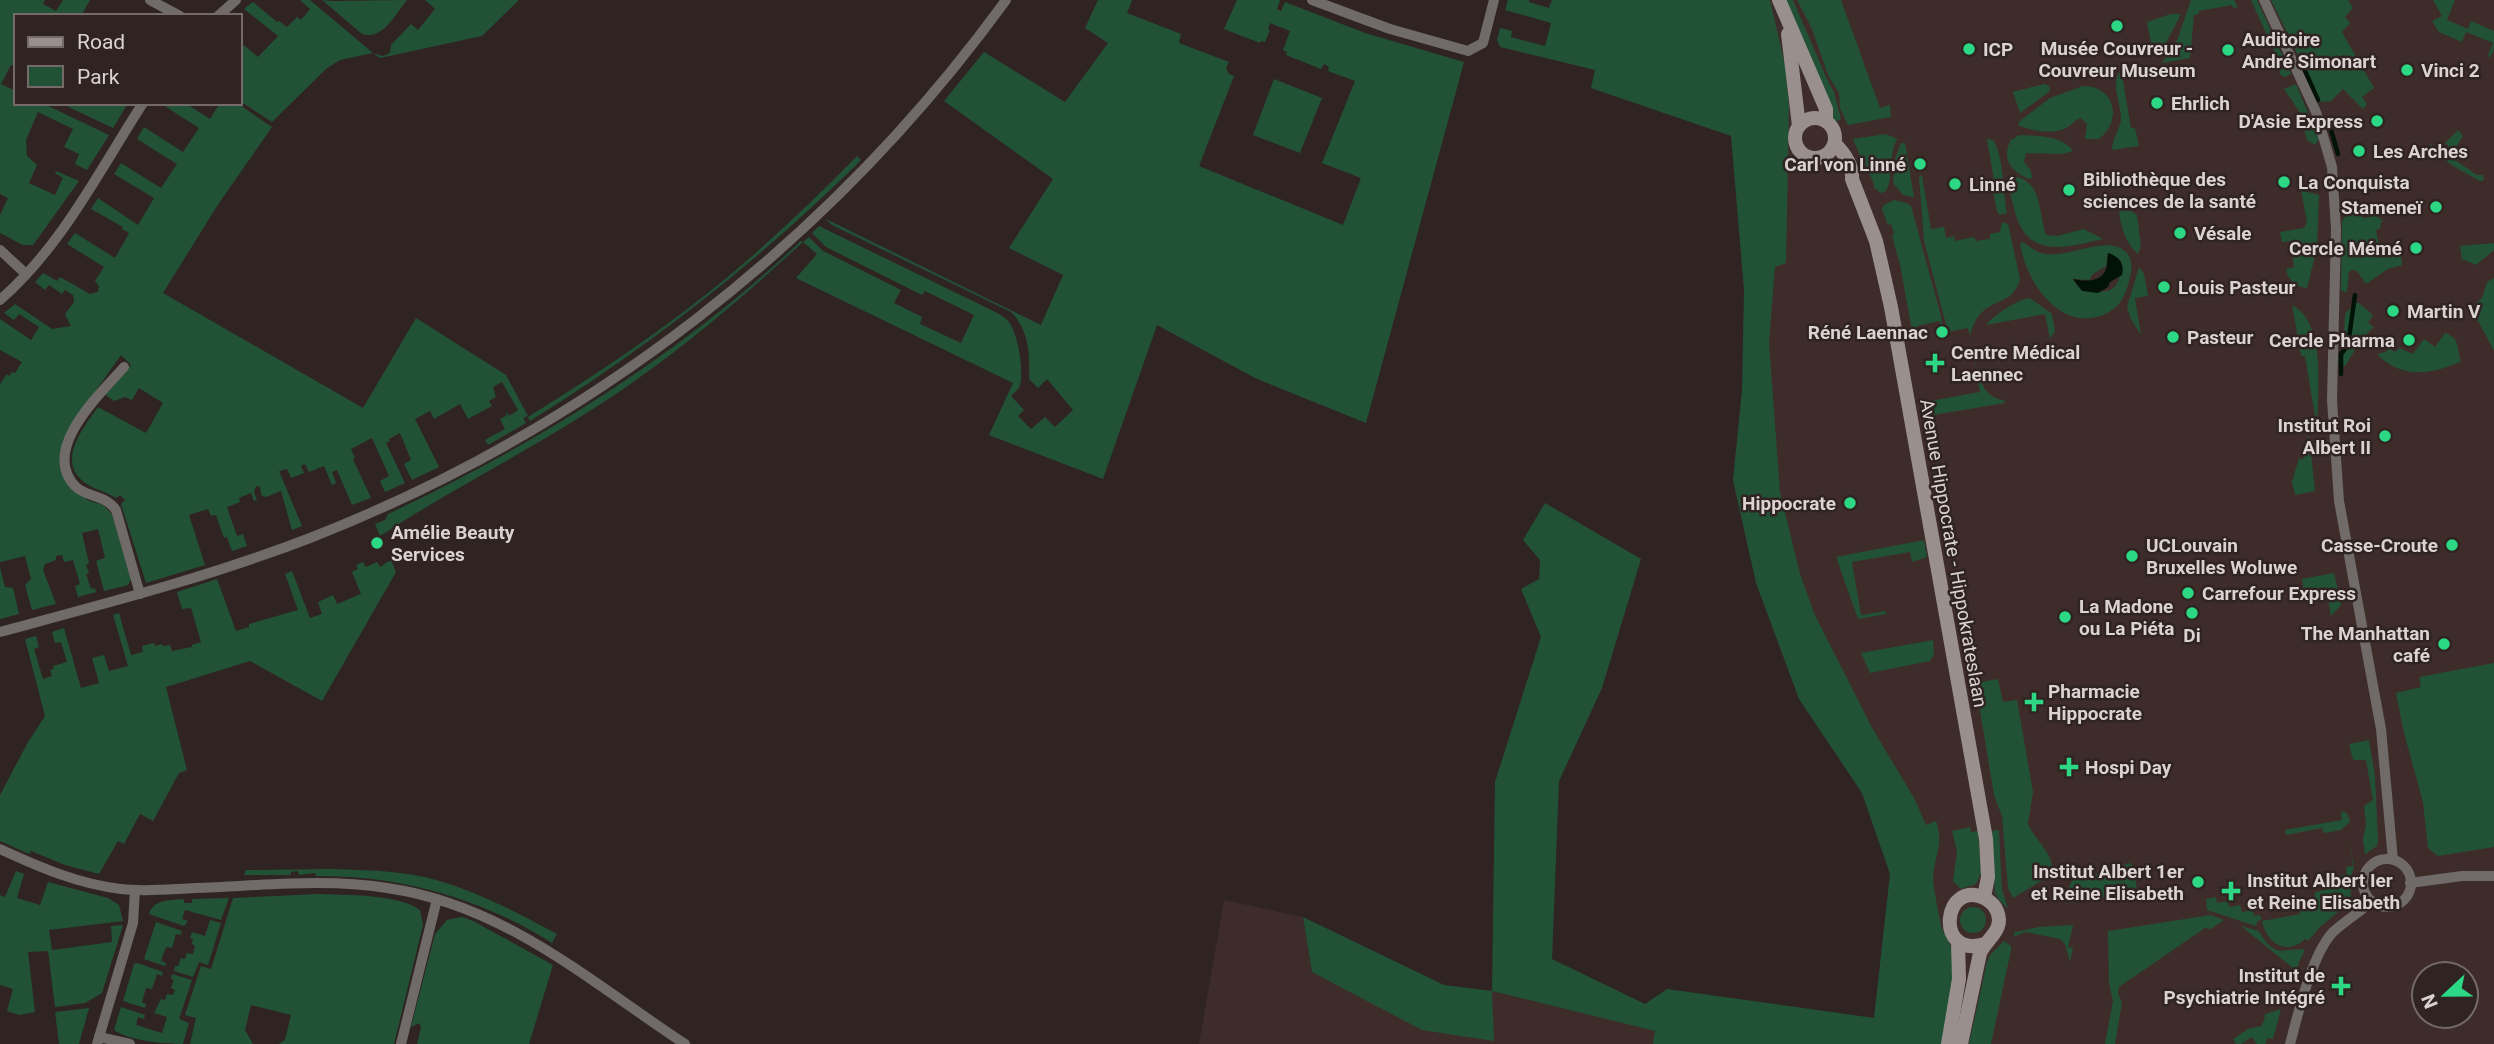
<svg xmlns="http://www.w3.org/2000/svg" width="2494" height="1044" font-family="Roboto,sans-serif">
  <rect width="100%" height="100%" fill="#2f2422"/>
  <!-- built -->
  <g fill="#3e2c2a" fill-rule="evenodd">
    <path d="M1726,0H2494V1044H1908L1914,909L1829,714L1750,386ZM2424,974H2466V1016H2424Z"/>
    <path d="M1224,900L1303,917L1312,972L1492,991L1656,1031L1653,1044H1199Z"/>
  </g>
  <!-- green -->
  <g fill="#225236" fill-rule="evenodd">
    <path d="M0,0H45L43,4L56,11L63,0H90L81,16H16V65H11L1,84L16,91V103H42L109,135L87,170L75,164L79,154L64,147L73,129L38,112L26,140L27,156L37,165L29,183L55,195L63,178L55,173L56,171L79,181L33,245H23L0,233V215L8,198L0,194Z"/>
    <path d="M300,0H310L373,53L383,56L390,53L391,45L411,24L418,30L435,9L425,0H519L482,36L380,58L373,53L340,60L326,69L272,122L240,101V42L258,57L278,36L244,9L253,2L277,22L279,21L287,27L297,17L301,20L310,9Z"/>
    <path d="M322,0L334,1L407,0C395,14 384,40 362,34Z"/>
    <path d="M1098,0H1132L1127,13L1181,34L1179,43L1229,62L1226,68L1229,74L1234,76L1199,166L1343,225L1361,178L1322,163L1355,81L1328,71L1329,67L1324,64L1321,69L1286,55L1287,52L1283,50L1290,31L1270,23L1268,29L1270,30L1265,42L1261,41L1260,43L1224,29L1237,0H1280L1277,9L1281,11L1285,2L1365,33L1464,62L1366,423L1257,379L1157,325L1103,479L989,435L1013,383L796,278L817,254L803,242C743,297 680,351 613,396C537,447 456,486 380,536L375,524L385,520L388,514C538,443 680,355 801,241L803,242L809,237L823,251L901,290L894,303L922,317L920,324L961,343L974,315L925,291L922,295L826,247L812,233L819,226L985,307C993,311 1003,315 1009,322C1018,333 1025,375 1019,388C1017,390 1013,394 1011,396L1024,410L1018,416L1031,429L1045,417L1055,427L1073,410L1047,379L1038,388L1029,379C1030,355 1029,329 1011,312L832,225L826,219L1041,325L1063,275L1009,248L1053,179L944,101L984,52L1065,102L1108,43L1085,28Z"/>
    <path d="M1508,0H1529V2L1549,8L1552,0H1770L1785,65L1789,106L1786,263L1775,267L1769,343L1780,492L1800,574L1814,613L1871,726L1914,798L1926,825L1936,821C1945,846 1933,857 1933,880C1934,889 1939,918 1942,928C1944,935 1949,940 1951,947C1960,974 1947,1017 1942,1044H1653L1655,1031L1492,991L1494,1041L1422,1030L1312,972L1303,917L1444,985L1492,991L1495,782L1541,637L1521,589L1539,579L1540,560L1523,540L1545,503L1641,559L1602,688L1559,781L1552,959L1645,1004L1667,989L1874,1018L1890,874L1862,793L1799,699L1756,583L1733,480L1742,390L1744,290L1731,136L1591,88L1595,70L1500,47L1497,40L1500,28L1512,31L1511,37L1545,46L1551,23L1505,10Z"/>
    <path d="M1785,0H1793L1827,79L1834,92L1841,119L1835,122Z"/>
    <path d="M1797,0H1841L1880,108L1890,105L1891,117L1848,125L1840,108L1839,93L1828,75L1812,29Z"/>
    <path d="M2191,0H2234L2238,7L2233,8L2232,5L2199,11V14L2194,15L2190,58L2162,63L2178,38Z"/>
    <path d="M2251,0H2257L2291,74L2284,77L2280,74L2277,57Z"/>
    <path d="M2271,0H2348L2353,8L2345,17L2350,23L2342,32L2374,88L2362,97L2367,104L2363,109L2343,89L2331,101L2321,102Z"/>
    <path d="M2433,0H2455L2447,20L2468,29L2471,21L2494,31V49L2490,58L2488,55L2493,43L2466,32L2462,42L2439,32L2432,21L2442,16Z"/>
    <path d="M2171,14H2181L2165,45L2152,48L2147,22Z"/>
    <path d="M2121,70L2131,128H2135L2139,146L2112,150C2112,138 2120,130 2121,119C2121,103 2110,83 2121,70Z"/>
    <path d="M1274,79L1322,98L1300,153L1253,135Z"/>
    <path d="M2044,84L2049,86L2050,91L2020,113L2013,92Z"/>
    <path d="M2296,84L2319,139L2315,145L2307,140L2299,111L2284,89Z"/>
    <path d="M2083,86C2115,86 2123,120 2099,139H2085L2087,124L2081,118C2074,120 2074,123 2068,127C2056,135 2030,131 2018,125L2020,121L2050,98Z"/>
    <path d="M60,103H128L113,128Z"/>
    <path d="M160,103H185L210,119L220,103H237L272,127L217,206L163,293L363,408L416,318L506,375L528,416L523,418L526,423L488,445L485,440L505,429L500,419L506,416L507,412L509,416L518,410L502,382L493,387L496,397L489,401L492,406L468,419L460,404L434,419L430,411L415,419L439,467L412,480L404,464L411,460L400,433L389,439L390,441L386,443L405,483L385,492L380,481L389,476L372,438L351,449L355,458L353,459L371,498L352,505L337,470L332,472L336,483L332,485L324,466L309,472L305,464L301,466L304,473L291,478L287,469L279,471L302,526L292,530L281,491L266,497L261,495L260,487L256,486L254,492L257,500L254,501L251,493L239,498L240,502L227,507L237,536L243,534L247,546L232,551L227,537L224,538L216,515L211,516L208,509L189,515L205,565L146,583L121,504L125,500L120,495L116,498C107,492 96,490 87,484C54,463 84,427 98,407L146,433L163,403L139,388L132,400L125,397L114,401L104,394L131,365L121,355L97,389L61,452L87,500L103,505L112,514L131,579L128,585L104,591L96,561L105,558L98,529L82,533L89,563L86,565L89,573L86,574L91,589L95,588L96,592L78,597L75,586L80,584L73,560L64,562L62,555L56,556V560L45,564L43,570L56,604L32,610L25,585L31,579L25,556L0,562V384L7,374L9,376L12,372L15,373L22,362L0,350V319L31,340L39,327L19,314L14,320L4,313L15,304L52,329L71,326L65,314L74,302L73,295L65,290L62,294L49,285L45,290L35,282L43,273L57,281L60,277L90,294L98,292L99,286L95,281L104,267L67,244L75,233L115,258L129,233L122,229L123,227L91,209L98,198L138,225L154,198L114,174L121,163L161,188L177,164L137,139L144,127L183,152L199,128Z"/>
    <path d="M2458,130L2463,136L2456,147L2455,160L2477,175H2483L2484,180L2480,181L2453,166L2430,148L2431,144L2438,149L2441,145L2446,148L2448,145L2445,143Z"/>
    <path d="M1886,134L1897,139C1888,156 1894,177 1886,191L1881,193L1874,188V184L1868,170H1866L1853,139Z"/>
    <path d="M2019,135C2036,136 2062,135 2073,151L2063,154L2026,153L2024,162L2031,171L2032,178L2029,179C2011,171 2002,161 2010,141Z"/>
    <path d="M1987,139L1993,140C2004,156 2003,193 2007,213L2000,215L1997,211L1991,182L1994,180Z"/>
    <path d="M1901,143H1905L1914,197L1903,195L1893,183L1895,159Z"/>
    <path d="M857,156L861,160L849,172C750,268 647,348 530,421L528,417C597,374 666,328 729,276C774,238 816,198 857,156Z"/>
    <path d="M1922,175L1931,229L1944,227L1946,238L1954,236L1955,241L1974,237L1976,241L1990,239V234L2000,232L2002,222L2008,224L2020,279C2011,312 1981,292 1970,336L1968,328L1948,332L1924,241L1919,176Z"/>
    <path d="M2009,176C2043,177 2038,212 2046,235L2057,236L2084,229L2103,239C2063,248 2026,260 2014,208C2011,198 2008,186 2009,176Z"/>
    <path d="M2301,190L2319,195L2317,248L2307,288C2295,287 2288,280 2286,269L2294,267L2290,241L2282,242L2280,232L2304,228L2307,222Z"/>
    <path d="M1894,200L1906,203L1911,206L1941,316L1943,333L1939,321L1917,326L1919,338L1913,337L1900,264L1892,236L1894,234L1891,224L1888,225L1882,209L1884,205Z"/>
    <path d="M2351,209L2358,213L2361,209L2362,218L2376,216L2383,221L2380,224L2381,228L2376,230L2378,242H2381L2384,252L2401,254L2402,265L2388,269L2366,284L2357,271L2352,270L2349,272L2347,292L2341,291L2342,221Z"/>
    <path d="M2119,211H2131L2137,215L2141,246L2138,254C2125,243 2121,227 2119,211Z"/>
    <path d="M2023,242C2030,247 2037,253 2046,254C2070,258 2105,235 2125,251C2134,259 2132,271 2129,281C2125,297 2120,307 2105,314C2061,334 2025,281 2020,243ZM2108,253L2121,261C2122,295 2104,296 2077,286L2073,279L2089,280L2093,274L2106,266Z"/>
    <path d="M2494,243V250L2476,265L2462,259L2460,246Z"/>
    <path d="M2139,267L2144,274L2148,296L2135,298L2141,335L2131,319L2127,307Z"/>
    <path d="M2494,278V351L2471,307L2482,298L2487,282Z"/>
    <path d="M2030,298L2052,314L2055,331L2050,339L2045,314L1986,325C1992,316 2020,298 2030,298Z"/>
    <path d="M2355,303H2359L2373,315L2368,323L2374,327L2361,339L2346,365L2340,368L2338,357L2343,349L2345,314Z"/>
    <path d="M2292,305C2325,322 2318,383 2318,415L2315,416L2305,356H2301Z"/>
    <path d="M2445,333C2461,338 2456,349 2461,361C2433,375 2400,379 2377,354L2386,352L2389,348L2395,352L2399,348L2413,354L2424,339L2435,347Z"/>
    <path d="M1971,338C1976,359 1976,398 2004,400L2005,403L1933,415V417L1928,418L1925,399L1930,401L1980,392Z"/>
    <path d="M2309,435L2315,491L2295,495L2292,482L2299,458L2303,459L2307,449L2304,447Z"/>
    <path d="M1924,540L1927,557L1912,562L1910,552L1852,562L1861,615L1886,611V614L1858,619L1836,557Z"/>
    <path d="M391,560L396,572L322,701L250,661L166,687L187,770L179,773L153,821L140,814L124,844L118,841L99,874L65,865L31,851L29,854L0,841V795L27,744L45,716L25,639L36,636L39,647L34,649L43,679L52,676L50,670L54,669L53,666L67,662L61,642L55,643L52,632L64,628L81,688L99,683L92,658L104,655L109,671L128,666L113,615L119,613L131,655L143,652L142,646L154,643L155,646L162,644L163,646L170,645L172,651L192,647V645L201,642L191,608L182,609L177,592L217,579L236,631L249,627V624L298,610L285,574L292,571L310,618L322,614L318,602L333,595L337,604L361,594L352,572L358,569L356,565L363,562L366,567L377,562L380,567Z"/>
    <path d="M0,568L5,587L13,588L19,614L0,619Z"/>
    <path d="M2334,573L2341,605L2331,616L2326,588L2304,592L2302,579Z"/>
    <path d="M1933,640L1934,654L1930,661L1870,673L1861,653Z"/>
    <path d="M2494,663V847L2438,856L2428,848L2423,802L2404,733L2396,693L2421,687L2419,677Z"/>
    <path d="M1998,679L2003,702L2017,700L2033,792L2028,824C2035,840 2058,858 2051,875L2013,898L2008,888L2002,816L1994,795L1976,686V683Z"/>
    <path d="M2369,740L2375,776L2378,841L2377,846L2365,854L2363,840L2366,824L2364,806L2373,800L2366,760H2353L2349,744Z"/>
    <path d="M2341,811L2347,813L2350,822L2341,830L2324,833L2322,828L2286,835L2285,830L2342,820Z"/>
    <path d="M1970,827L1971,832L1978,831L1981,873L1976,884L1961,889L1953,881L1957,851L1952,831Z"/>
    <path d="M1999,830L2002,889L2008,909L2000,901L1995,893L1991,831Z"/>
    <path d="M2349,841L2354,866L2350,880L2342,881V884L2350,883L2351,901L2320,927L2308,941L2305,939C2286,957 2266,942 2262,921L2300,914L2299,908L2305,907V900L2315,898V892L2326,890L2325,884L2336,882L2335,876L2347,874L2346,867L2353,866Z"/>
    <path d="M2130,863L2134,867L2137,891L2070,903L2069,886L2075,877L2085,873L2099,874Z"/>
    <path d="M328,869C360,870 393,870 424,877C471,888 514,911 557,934L552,943C481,898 399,875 316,876L315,873L299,875L298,871L291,872V875H244L246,870Z"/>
    <path d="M16,871L24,874L17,898L40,905L48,882L108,898L119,905L123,921L49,930L52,950L112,942L111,926L123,925L102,993L85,1003L55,1007L48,951L28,952L35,1012L19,1015L7,1011L13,989L0,985V895L5,897Z"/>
    <path d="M319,894C346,895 399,894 420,910L423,925L394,1044H279L285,1040L291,1015L251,1005L245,1030L253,1044H190L196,1018L185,1015L201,966L211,969L233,898Z"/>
    <path d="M2216,897L2217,903L2228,901L2229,907L2240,905L2242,912L2253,910L2254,916L2260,915L2261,920L2257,922L2256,926L2207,910L2206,899Z"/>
    <path d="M229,898L221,920L185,910L182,919L188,921L184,926L149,914C154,899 170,900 184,899V903H192V899Z"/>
    <circle cx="1973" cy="920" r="13"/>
    <path d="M2211,915L2224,920L2211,929L2205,928L2119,987L2118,994L2122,1002L2115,1044H2105L2113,1001L2109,983L2108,931Z"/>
    <path d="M462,917L473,921L553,965L529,1044H417L421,1027L419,1023L411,1027L435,934L447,920Z"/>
    <path d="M210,920L221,923L208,965L199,962L193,977L174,971L175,966H178L181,958L185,959L187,953L193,954L195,946L192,944L193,939L190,938L192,932L205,936Z"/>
    <path d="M156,922L182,931L181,935L176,934L172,948L166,947L161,961L166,963L165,966L144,959Z"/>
    <path d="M2073,925L2068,947L2073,948L2070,962L2065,944L2060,939L2026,932L2013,937L2015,932L2039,927Z"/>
    <path d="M2241,926L2259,931C2275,959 2281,949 2305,949L2291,981L2287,977L2293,968Z"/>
    <path d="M2004,941L2011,946V950L1991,1044H1969L1987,962L1990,955Z"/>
    <path d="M137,963L163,972L162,976L157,974L152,989L146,988L142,1002L146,1004L145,1008L123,1001L134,964Z"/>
    <path d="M172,974L192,980L179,1019L189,1023L183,1044C165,1044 130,1041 114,1030L121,1007L145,1015L144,1019L138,1017L136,1025L162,1033L167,1017L154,1013L161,999L165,1000L167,994L173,995L175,990L171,988L174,980L171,979Z"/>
    <path d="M89,1008L79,1044H59L55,1012Z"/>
    <path d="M2281,1009L2273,1039L2268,1038L2265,1044H2257L2252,1037L2241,1044H2236L2233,1039L2248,1029L2261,1026L2264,1021L2265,1014Z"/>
  </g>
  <!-- water -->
  <path fill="#011206" d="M2108,253C2119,256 2125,264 2122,275L2110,282L2108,287L2098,293L2082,291L2073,279C2082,281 2100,283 2105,271C2108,266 2107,258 2108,253Z"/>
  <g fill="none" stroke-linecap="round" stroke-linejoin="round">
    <!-- stream -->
    <g stroke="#011206" stroke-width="4.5">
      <path d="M2301,62L2318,100"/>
      <path d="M2331,130L2338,154"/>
      <path d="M2341,374V354L2348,345L2355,295"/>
    </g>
    <!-- street -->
    <g stroke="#706a69" stroke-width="10">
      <path d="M150,0L180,16"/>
      <path d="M1312,0L1390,29L1468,51L1483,43L1494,0"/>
      <path d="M2264,0L2316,112L2332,167L2336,229L2332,400L2339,501L2381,729L2393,860"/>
      <path d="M218,16L236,0"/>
      <path d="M0,250L26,274"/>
      <path d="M0,300C62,246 99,171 143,103"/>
      <path d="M124,367C101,393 40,449 75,486C87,498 105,494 116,510L140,594"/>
      <path d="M0,632C104,604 209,577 310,538C587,430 831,241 1006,0"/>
      <path d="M0,849C39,867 78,884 121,889C146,892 171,889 195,888C259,886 324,878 387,888C505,905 589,981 685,1044"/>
      <circle cx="2387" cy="883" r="24"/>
      <path d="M2410,883L2462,876H2494"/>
      <path d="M99,1037L130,1044"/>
      <path d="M97,1044L133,923L135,890"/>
      <path d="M401,1044L437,899"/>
      <path d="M2290,1044C2298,1014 2312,954 2333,932C2345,921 2360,912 2372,901"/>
    </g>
    <!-- secondary -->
    <g stroke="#99908e" stroke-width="14">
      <path d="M1779,0L1826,109V121"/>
      <path d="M1788,34L1799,126"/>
      <circle cx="1815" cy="138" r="20"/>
      <path d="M1835,144C1844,153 1853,165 1852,179L1876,241L1891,307L1986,839L1988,877L1984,897"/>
      <path d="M1948,1044L1959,979L1958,941"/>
      <path d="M1961,1044L1980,953C1987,938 2005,930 1997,911C1995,906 1991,902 1986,899C1943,876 1933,960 1985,944"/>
    </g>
  </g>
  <!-- markers -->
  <g fill="#2cd884" stroke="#2f2422" stroke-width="2.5">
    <circle cx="2117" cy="26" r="7"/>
    <circle cx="1969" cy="49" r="7"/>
    <circle cx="2228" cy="50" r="7"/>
    <circle cx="2407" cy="70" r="7"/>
    <circle cx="2157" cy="103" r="7"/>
    <circle cx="2377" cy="121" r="7"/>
    <circle cx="2359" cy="151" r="7"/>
    <circle cx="1920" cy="164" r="7"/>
    <circle cx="2284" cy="182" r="7"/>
    <circle cx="1955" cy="184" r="7"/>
    <circle cx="2069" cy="190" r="7"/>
    <circle cx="2436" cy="207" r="7"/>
    <circle cx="2180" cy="233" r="7"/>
    <circle cx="2416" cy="248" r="7"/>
    <circle cx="2164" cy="287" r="7"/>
    <circle cx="2393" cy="311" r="7"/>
    <circle cx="1942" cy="332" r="7"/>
    <circle cx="2173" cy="337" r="7"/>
    <circle cx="2409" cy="340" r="7"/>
    <path d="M1931.5 352.5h7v7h7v7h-7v7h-7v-7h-7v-7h7z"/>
    <circle cx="2385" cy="436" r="7"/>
    <circle cx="1850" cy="503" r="7"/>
    <circle cx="377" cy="543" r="7"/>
    <circle cx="2452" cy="545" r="7"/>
    <circle cx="2132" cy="556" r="7"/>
    <circle cx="2188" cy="593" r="7"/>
    <circle cx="2192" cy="613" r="7"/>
    <circle cx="2065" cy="617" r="7"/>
    <circle cx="2444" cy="644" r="7"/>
    <path d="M2030.5 691.5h7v7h7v7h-7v7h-7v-7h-7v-7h7z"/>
    <path d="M2065.5 756.5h7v7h7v7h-7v7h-7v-7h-7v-7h7z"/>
    <circle cx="2198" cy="882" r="7"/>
    <path d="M2227.5 880.5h7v7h7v7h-7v7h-7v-7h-7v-7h7z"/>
    <path d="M2337.5 975.5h7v7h7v7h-7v7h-7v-7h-7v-7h7z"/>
  </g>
  <g text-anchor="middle" stroke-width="5" stroke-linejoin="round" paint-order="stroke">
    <!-- poi labels -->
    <g font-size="19" font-weight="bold" fill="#dbd3d2" stroke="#2f2422" text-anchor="start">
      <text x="2242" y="46">Auditoire<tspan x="2242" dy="22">André Simonart</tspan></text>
      <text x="2117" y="55" text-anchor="middle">Musée Couvreur -<tspan x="2117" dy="22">Couvreur Museum</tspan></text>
      <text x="1983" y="56">ICP</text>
      <text x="2421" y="77">Vinci 2</text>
      <text x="2171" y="110">Ehrlich</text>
      <text x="2363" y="128" text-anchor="end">D'Asie Express</text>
      <text x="2373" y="158">Les Arches</text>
      <text x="1906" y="171" text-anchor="end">Carl von Linné</text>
      <text x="2083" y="186">Bibliothèque des<tspan x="2083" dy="22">sciences de la santé</tspan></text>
      <text x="2298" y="189">La Conquista</text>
      <text x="1969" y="191">Linné</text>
      <text x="2422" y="214" text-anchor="end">Stameneï</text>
      <text x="2194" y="240">Vésale</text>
      <text x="2402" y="255" text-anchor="end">Cercle Mémé</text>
      <text x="2178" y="294">Louis Pasteur</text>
      <text x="2407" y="318">Martin V</text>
      <text x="1928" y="339" text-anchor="end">Réné Laennac</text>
      <text x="2187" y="344">Pasteur</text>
      <text x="2395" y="347" text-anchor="end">Cercle Pharma</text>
      <text x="1951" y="359">Centre Médical<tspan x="1951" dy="22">Laennec</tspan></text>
      <text x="2371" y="432" text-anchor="end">Institut Roi<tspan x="2371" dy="22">Albert II</tspan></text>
      <text x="1836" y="510" text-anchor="end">Hippocrate</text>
      <text x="391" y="539">Amélie Beauty<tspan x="391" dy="22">Services</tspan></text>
      <text x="2146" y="552">UCLouvain<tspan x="2146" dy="22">Bruxelles Woluwe</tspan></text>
      <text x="2438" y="552" text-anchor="end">Casse-Croute</text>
      <text x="2202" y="600">Carrefour Express</text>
      <text x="2079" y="613">La Madone<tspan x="2079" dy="22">ou La Piéta</tspan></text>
      <text x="2430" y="640" text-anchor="end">The Manhattan<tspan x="2430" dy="22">café</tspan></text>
      <text x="2192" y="642" text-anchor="middle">Di</text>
      <text x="2048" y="698">Pharmacie<tspan x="2048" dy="22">Hippocrate</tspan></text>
      <text x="2085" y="774">Hospi Day</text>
      <text x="2184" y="878" text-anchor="end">Institut Albert 1er<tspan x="2184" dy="22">et Reine Elisabeth</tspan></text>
      <text x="2247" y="887">Institut Albert Ier<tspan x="2247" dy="22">et Reine Elisabeth</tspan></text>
      <text x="2325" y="982" text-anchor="end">Institut de<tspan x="2325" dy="22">Psychiatrie Intégré</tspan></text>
    </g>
    <!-- street labels -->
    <g font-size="19" fill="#dbd3d2" stroke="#2f2422">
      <text transform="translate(1954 553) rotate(80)" y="7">Avenue Hippocrate - Hippokrateslaan</text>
    </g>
  </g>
  <!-- legend -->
  <rect x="14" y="14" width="228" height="91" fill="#2f2422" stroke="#746a68" stroke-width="2"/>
  <rect x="28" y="37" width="35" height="10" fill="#99908e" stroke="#746a68" stroke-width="2"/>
  <text x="77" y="49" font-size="21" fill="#dbd3d2">Road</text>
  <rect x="28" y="66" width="35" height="21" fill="#225236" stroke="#746a68" stroke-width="2"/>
  <text x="77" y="84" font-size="21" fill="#dbd3d2">Park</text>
  <!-- north arrow -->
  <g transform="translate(2445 995) rotate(248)"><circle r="33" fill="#2f2422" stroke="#746a68" stroke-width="2"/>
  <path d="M0-5L12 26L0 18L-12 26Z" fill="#2cd884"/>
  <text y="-10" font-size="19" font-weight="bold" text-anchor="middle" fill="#dbd3d2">N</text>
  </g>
</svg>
